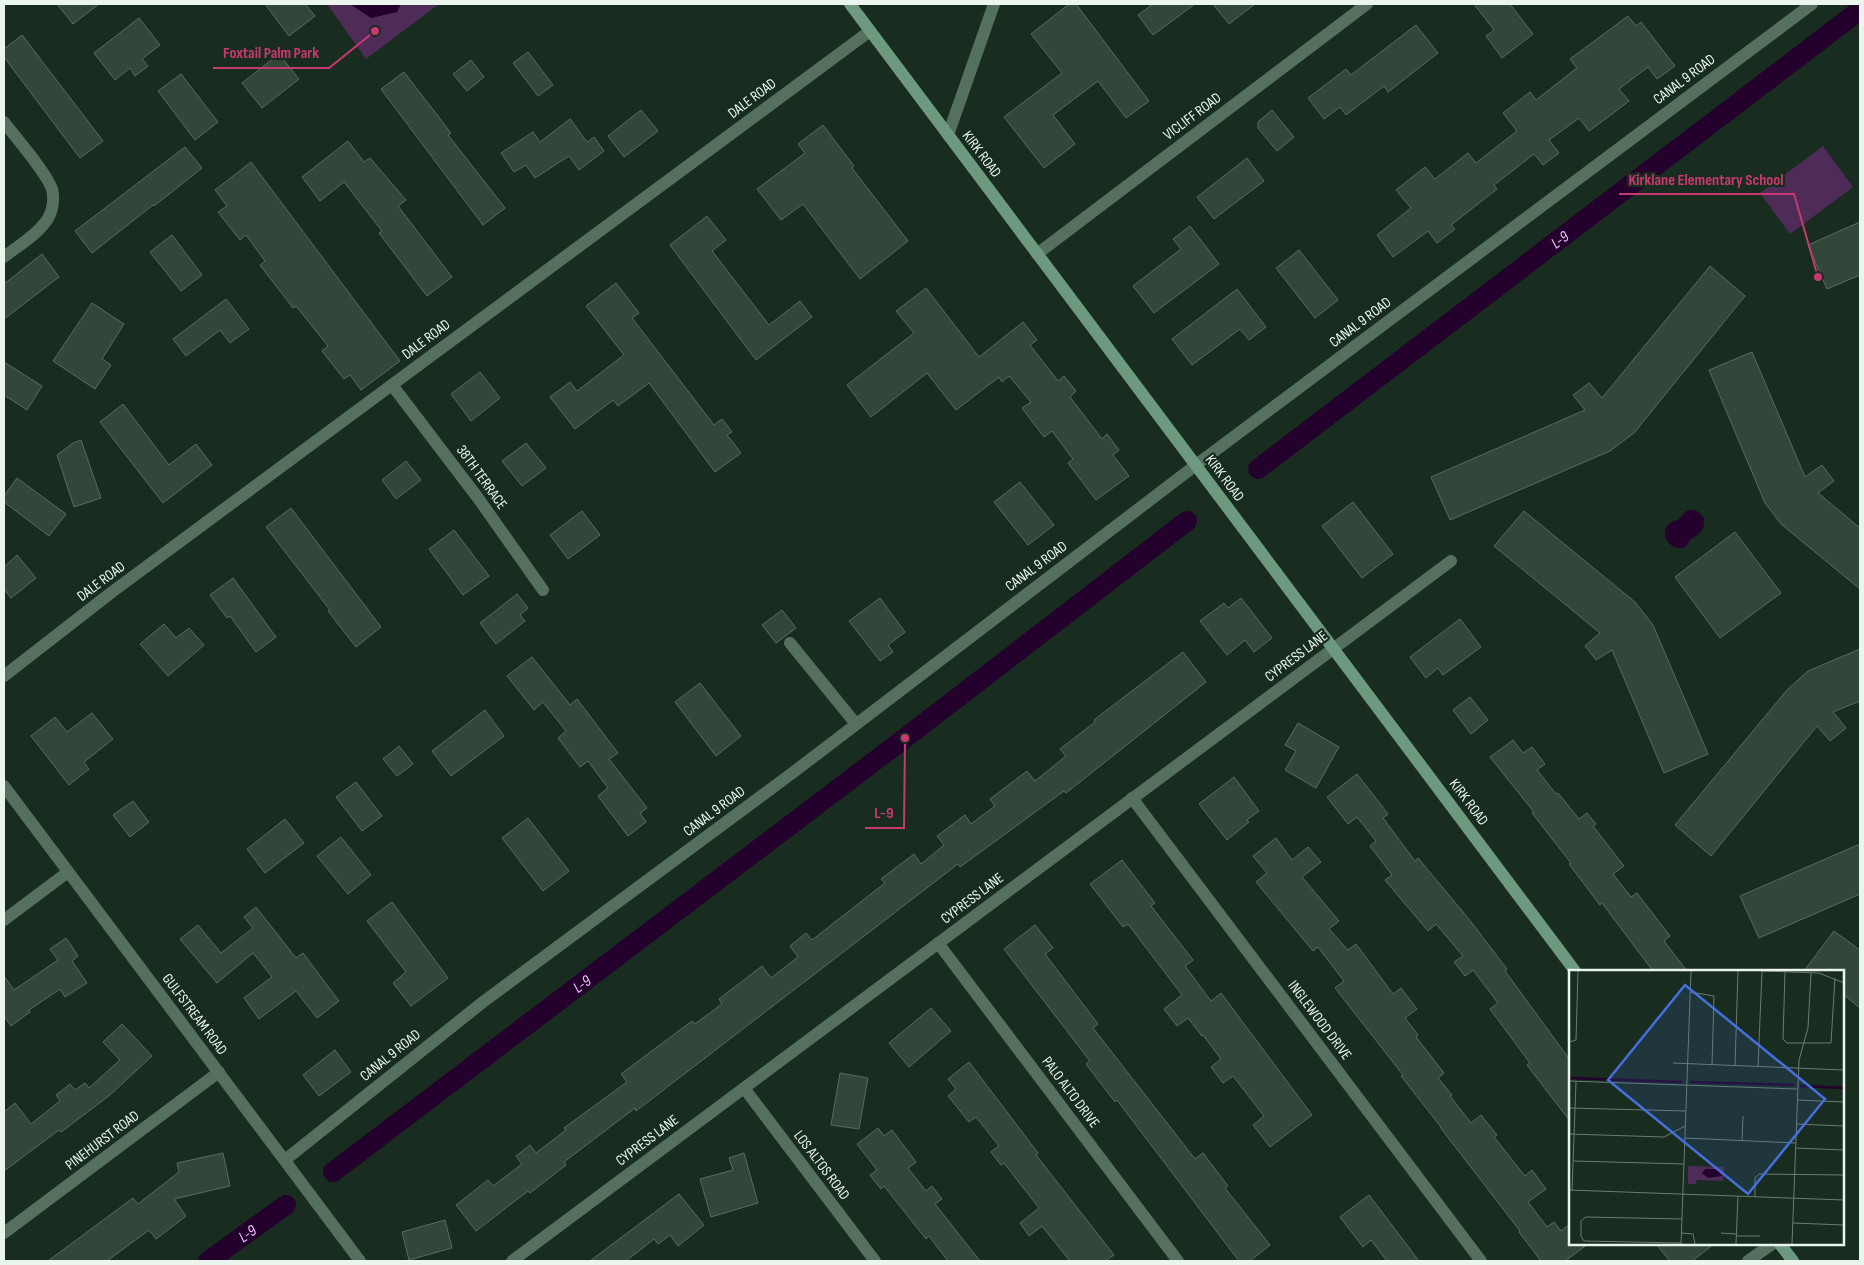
<svg xmlns="http://www.w3.org/2000/svg" width="1864" height="1265" font-family="'Sofia Sans Condensed',sans-serif">
  <rect width="100%" height="100%" fill="#182c20"/>
  <!-- green -->
  <g fill="#4e2c57">
    <path d="M327,4H439L366,59Z"/>
    <path d="M1823,146L1853,187L1790,234L1760,193Z"/>
  </g>
  <!-- water -->
  <g fill="#24002d">
    <path d="M350,4H401L397,12L371,18Z"/>
    <path d="M1689,510C1696,509 1701,513 1704,519C1705,529 1701,533 1693,538C1689,540 1688,544 1685,547C1670,555 1652,525 1678,520L1685,512Z"/>
  </g>
  <g fill="none" stroke-linecap="round" stroke-linejoin="round">
    <!-- canal -->
    <g stroke="#24002d" stroke-width="20">
      <path id="s1" d="M1258,469L1860,10"/>
      <path id="s2" d="M333,1172L905,738L1187,521"/>
      <path id="s3" d="M208,1261L286,1205"/>
    </g>
  </g>
  <!-- building -->
  <g fill="#32463a" stroke="#586d60">
    <path d="M57,4H99L73,24Z"/>
    <path d="M265,4H305L315,16L289,36Z"/>
    <path d="M1069,4H1076L1149,101L1126,118L1098,81L1053,115L1075,144L1044,168L1004,117L1062,73L1031,34Z"/>
    <path d="M1153,4H1195L1153,35L1138,15Z"/>
    <path d="M1213,4H1255L1229,24Z"/>
    <path d="M1474,4H1510L1533,34L1502,58L1486,36L1494,30Z"/>
    <path d="M1628,16L1636,26L1641,22L1675,66L1657,79L1648,67L1619,89L1629,101L1612,114L1589,131L1579,118L1549,140L1559,153L1543,165L1534,154L1494,185L1497,189L1451,225L1455,229L1437,243L1428,231L1393,257L1377,235L1411,208L1396,190L1425,167L1435,179L1468,153L1476,163L1517,131L1503,113L1530,92L1536,100L1577,68L1570,59Z"/>
    <path d="M139,18L160,45L142,59L148,66L135,76L130,68L115,80L94,53Z"/>
    <path d="M1416,25L1438,53L1388,92L1384,86L1346,115L1340,107L1324,119L1308,98L1346,69L1351,75Z"/>
    <path d="M22,35L103,141L80,158L4,57V49Z"/>
    <path d="M528,52L553,85L538,96L513,63Z"/>
    <path d="M279,54L299,79L262,108L242,83Z"/>
    <path d="M471,60L484,77L467,91L453,74Z"/>
    <path d="M404,72L451,133L448,135L505,208L483,225L381,89Z"/>
    <path d="M181,74L218,122L195,140L158,91Z"/>
    <path d="M641,110L658,131L624,157L608,136Z"/>
    <path d="M1272,110L1294,137L1277,151L1258,128V122Z"/>
    <path d="M570,119L587,142L594,137L604,151L579,170L569,156L535,178L526,165L514,172L501,153L533,132L540,142Z"/>
    <path d="M823,125L854,166L852,168L908,241L860,279L803,204L781,220L757,189L805,153L798,144Z"/>
    <path d="M348,141L364,162L370,158L406,200L398,206L452,277L427,296L379,233L382,231L344,182L320,201L302,177Z"/>
    <path d="M185,147L202,168L154,206L153,205L92,253L75,231Z"/>
    <path d="M1247,158L1264,181L1214,219L1197,197Z"/>
    <path d="M251,162L400,361L361,390L350,375L344,379L322,351L328,346L296,306L293,308L260,265L265,261L246,235L240,240L218,212L227,206L215,190Z"/>
    <path d="M707,216L726,240L712,251L769,325L800,301L812,317L756,360L670,245Z"/>
    <path d="M1860,222V275L1827,289L1808,245Z"/>
    <path d="M1190,226L1219,264L1154,313L1133,286L1181,249L1173,239Z"/>
    <path d="M172,235L202,275L181,291L150,252Z"/>
    <path d="M1299,250L1338,300L1315,318L1276,268Z"/>
    <path d="M42,254L59,277L4,319V284Z"/>
    <path d="M1710,266L1745,296L1634,433L1610,451L1450,520L1431,477L1585,410L1573,395L1589,383L1602,398Z"/>
    <path d="M616,283L639,313L632,318L714,425L722,419L732,432L727,435L741,453L715,472L649,383L618,406L613,400L575,429L550,397L570,382L577,391L624,355L586,306Z"/>
    <path d="M926,288L979,357L1023,322L1037,340L1030,345L1058,381L1064,376L1076,391L1070,397L1102,439L1107,434L1119,450L1113,455L1129,476L1096,500L1068,463L1073,459L1052,431L1044,437L1022,408L1031,402L1009,376L1002,382L999,377L956,410L927,373L871,417L847,385L914,333L896,311Z"/>
    <path d="M1237,289L1266,327L1249,340L1240,329L1192,365L1172,339Z"/>
    <path d="M226,299L249,329L230,343L220,330L186,356L173,339Z"/>
    <path d="M92,303L124,324L102,359L111,365L95,389L53,361Z"/>
    <path d="M1752,352L1805,477L1822,465L1834,481L1818,493L1860,528V589L1781,524L1765,503L1709,370Z"/>
    <path d="M4,362L42,386L27,410L4,395Z"/>
    <path d="M480,372L500,398L471,421L451,394Z"/>
    <path d="M123,404L169,465L196,444L212,465L163,503L100,422Z"/>
    <path d="M81,440L101,498L74,507L57,455L73,443Z"/>
    <path d="M526,443L546,468L522,486L502,461Z"/>
    <path d="M406,461L421,480L396,499L382,480Z"/>
    <path d="M17,478L66,514L49,536L4,502V496Z"/>
    <path d="M1020,482L1054,525L1028,545L994,502Z"/>
    <path d="M1353,502L1393,554L1362,578L1322,526Z"/>
    <path d="M291,508L381,627L356,647L328,611L330,610L266,527Z"/>
    <path d="M582,511L600,535L568,559L550,535Z"/>
    <path d="M1524,511L1635,602L1653,625L1708,754L1664,773L1612,650L1596,660L1585,646L1600,633L1494,546Z"/>
    <path d="M454,530L489,576L463,595L429,549Z"/>
    <path d="M1735,532L1781,593L1720,638L1675,577Z"/>
    <path d="M17,555L36,578L11,598L4,589V567Z"/>
    <path d="M233,578L276,637L256,652L230,616L227,618L210,595Z"/>
    <path d="M517,594L528,608L520,615L525,621L496,644L480,623Z"/>
    <path d="M880,598L905,632L888,645L893,652L880,661L849,621Z"/>
    <path d="M1241,598L1272,638L1254,652L1245,640L1227,655L1200,621L1224,603L1228,608Z"/>
    <path d="M782,610L796,628L776,643L762,625Z"/>
    <path d="M1460,619L1481,647L1443,675L1438,668L1426,678L1410,657Z"/>
    <path d="M164,624L176,638L189,628L204,645L168,676L140,644Z"/>
    <path d="M1860,649V701L1833,712L1846,728L1830,741L1817,726L1711,856L1675,825L1787,690L1808,671Z"/>
    <path d="M1183,652L1206,682L1066,793L1064,791L960,867L958,864L636,1111L635,1108L564,1162L566,1165L530,1193L528,1191L476,1231L456,1205L488,1180L493,1186L522,1164L516,1156L530,1145L536,1153L566,1130L564,1128L627,1082L621,1074L692,1021L695,1024L722,1004L719,999L762,966L771,978L798,957L790,946L806,933L812,940L885,883L881,879L914,854L921,864L944,845L937,836L965,815L971,824L995,806L990,799L1027,771L1035,781L1066,756L1060,749L1095,722L1094,720Z"/>
    <path d="M532,657L570,705L577,699L618,753L609,759L647,808L640,813L646,822L628,836L598,796L608,788L588,761L580,767L558,738L566,731L543,702L534,710L507,676Z"/>
    <path d="M700,683L741,736L716,756L675,702Z"/>
    <path d="M1470,697L1488,720L1471,734L1453,710Z"/>
    <path d="M485,710L504,736L451,776L432,751Z"/>
    <path d="M92,713L113,739L84,762L89,769L69,785L31,736L55,717L67,732Z"/>
    <path d="M1298,723L1339,747L1316,788L1285,770L1296,751L1285,745Z"/>
    <path d="M1513,740L1523,753L1532,747L1545,764L1537,770L1556,794L1558,793L1579,819L1587,813L1596,824L1593,826L1624,866L1613,874L1631,897L1637,893L1670,936L1664,941L1687,971H1653L1602,903L1600,905L1569,864L1571,863L1532,813L1534,812L1490,757Z"/>
    <path d="M399,746L413,764L397,776L383,759Z"/>
    <path d="M1357,774L1388,814L1383,818L1415,861L1418,858L1468,918L1507,969L1505,971L1570,1060V1121L1527,1065L1530,1063L1490,1009L1498,1003L1473,970L1465,976L1454,962L1463,956L1436,924L1428,931L1395,892L1385,880L1392,875L1370,846L1376,841L1357,817L1348,824L1327,797Z"/>
    <path d="M1234,777L1259,811L1247,820L1249,822L1227,840L1199,804Z"/>
    <path d="M356,782L382,816L362,831L336,797Z"/>
    <path d="M133,801L149,822L130,837L113,815Z"/>
    <path d="M528,818L569,871L543,891L502,838Z"/>
    <path d="M285,819L304,843L265,873L247,849Z"/>
    <path d="M341,837L371,875L348,894L317,856Z"/>
    <path d="M1276,838L1292,860L1308,847L1321,862L1302,877L1339,921L1329,929L1348,950L1356,944L1393,994L1401,988L1417,1009L1405,1018L1418,1035L1416,1037L1444,1073L1438,1078L1452,1095L1450,1096L1471,1123L1481,1115L1497,1135L1494,1137L1525,1176L1532,1170L1546,1189L1528,1202L1547,1227L1554,1222L1561,1231L1570,1224V1244H1588L1565,1261H1541L1519,1232L1520,1231L1440,1127H1441L1401,1076L1403,1075L1335,988L1344,981L1318,947L1313,951L1256,882L1267,873L1253,856Z"/>
    <path d="M1860,844V894L1759,938L1740,896Z"/>
    <path d="M1122,860L1155,903L1151,906L1193,960L1185,966L1211,1001L1221,993L1312,1115L1270,1147L1253,1125L1264,1116L1233,1076L1223,1083L1211,1067L1221,1059L1203,1035L1202,1036L1188,1018L1177,1026L1164,1009L1182,995L1128,924L1123,927L1090,884Z"/>
    <path d="M392,902L448,978L411,1006L393,983L406,972L367,921Z"/>
    <path d="M256,907L296,958L303,953L339,1001L317,1018L296,991L259,1019L244,998L272,977L253,953L217,983L180,939L198,925L221,953L253,928L244,917Z"/>
    <path d="M1035,925L1053,948L1045,954L1098,1024L1093,1028L1195,1159L1203,1153L1228,1186L1225,1188L1270,1245L1250,1261H1239L1117,1100L1115,1102L1086,1064L1090,1061L1004,949Z"/>
    <path d="M1834,931L1860,950V1008L1843,994V971H1804Z"/>
    <path d="M66,938L78,956L72,961L87,983L65,997L60,989L29,1010L30,1012L11,1026L4,1016V976L14,990L58,960L50,949Z"/>
    <path d="M931,1008L951,1031L909,1067L889,1043Z"/>
    <path d="M122,1024L152,1056L110,1095L61,1132L59,1130L4,1171V1112L15,1103L31,1124L60,1101L56,1095L70,1084L75,1090L85,1083L89,1088L120,1060L103,1042Z"/>
    <path d="M335,1050L351,1072L319,1096L303,1075Z"/>
    <path d="M969,1062L1038,1153L1036,1155L1114,1255L1105,1261H1070L1042,1226L1029,1236L1020,1223L1039,1208L1004,1163L1001,1165L991,1152L999,1146L976,1117L969,1122L948,1096L956,1089L948,1079Z"/>
    <path d="M840,1073L868,1078L859,1129L831,1125Z"/>
    <path d="M878,1128L884,1136L892,1130L916,1162L908,1168L926,1191L932,1186L942,1199L935,1204L980,1261H948L929,1236L926,1239L884,1186L881,1189L870,1175L877,1170L857,1144Z"/>
    <path d="M223,1153L230,1186L174,1199L186,1216L156,1239L149,1230L107,1261H48L133,1198L138,1204L179,1172L177,1163Z"/>
    <path d="M744,1153L758,1203L711,1217L700,1179L733,1170L729,1158Z"/>
    <path d="M679,1194L704,1225L678,1246L670,1235L658,1244L654,1239L626,1261H590Z"/>
    <path d="M1369,1195L1419,1261H1387L1371,1240L1363,1247L1340,1217Z"/>
    <path d="M445,1220L452,1248L409,1260L402,1232Z"/>
    <path d="M1656,1244H1714L1692,1261H1670Z"/>
  </g>
  <g fill="none" stroke-linecap="round" stroke-linejoin="round">
    <!-- street -->
    <g stroke="#55705f" stroke-width="12">
      <path d="M4,122C16,138 46,172 52,189C55,201 52,216 43,225C33,238 16,247 4,257"/>
      <path d="M948,135L994,4"/>
      <path d="M1037,254L1367,4"/>
      <path d="M392,385L478,498L543,590"/>
      <path d="M790,643L856,724"/>
      <path d="M4,676L112,592L870,31"/>
      <path d="M4,786L360,1261"/>
      <path d="M1132,798L1481,1261"/>
      <path d="M4,920L68,872"/>
      <path d="M938,943L1178,1261"/>
      <path d="M744,1088L875,1261"/>
      <path d="M285,1160L483,1002L795,771L1196,465L1812,4"/>
      <path d="M4,1233L219,1072"/>
      <path d="M512,1261L1451,561"/>
      <path d="M1748,1261L1772,1244"/>
    </g>
    <!-- secondary -->
    <g stroke="#6d9a7f" stroke-width="12">
      <path d="M850,4L1575,971"/>
      <path d="M1780,1244L1793,1261"/>
    </g>
  </g>
  <g text-anchor="middle" stroke-width="4.5" stroke-linejoin="round" paint-order="stroke">
    <!-- street labels -->
    <g font-size="15" fill="#e9f5ed" stroke="#182c20">
      <text transform="translate(1684 79) rotate(-37)" y="5">CANAL 9 ROAD</text>
      <text transform="translate(752 98) rotate(-37)" y="5">DALE ROAD</text>
      <text transform="translate(1192 116) rotate(-37)" y="5">VICLIFF ROAD</text>
      <text transform="translate(982 154) rotate(53)" y="5">KIRK ROAD</text>
      <text transform="translate(1360 322) rotate(-37)" y="5">CANAL 9 ROAD</text>
      <text transform="translate(426 339) rotate(-37)" y="5">DALE ROAD</text>
      <text transform="translate(482 477) rotate(54)" y="5">38TH TERRACE</text>
      <text transform="translate(1225 478) rotate(53)" y="5">KIRK ROAD</text>
      <text transform="translate(1036 566) rotate(-37)" y="5">CANAL 9 ROAD</text>
      <text transform="translate(101 581) rotate(-37)" y="5">DALE ROAD</text>
      <text transform="translate(1296 656) rotate(-37)" y="5">CYPRESS LANE</text>
      <text transform="translate(1469 802) rotate(53)" y="5">KIRK ROAD</text>
      <text transform="translate(714 811) rotate(-37)" y="5">CANAL 9 ROAD</text>
      <text transform="translate(972 898) rotate(-37)" y="5">CYPRESS LANE</text>
      <text transform="translate(195 1014) rotate(53)" y="5">GULFSTREAM ROAD</text>
      <text transform="translate(1320 1020) rotate(53)" y="5">INGLEWOOD DRIVE</text>
      <text transform="translate(390 1055) rotate(-39)" y="5">CANAL 9 ROAD</text>
      <text transform="translate(1071 1092) rotate(53)" y="5">PALO ALTO DRIVE</text>
      <text transform="translate(102 1140) rotate(-37)" y="5">PINEHURST ROAD</text>
      <text transform="translate(647 1140) rotate(-37)" y="5">CYPRESS LANE</text>
      <text transform="translate(822 1165) rotate(53)" y="5">LOS ALTOS ROAD</text>
    </g>
    <!-- water labels -->
    <g font-size="16" font-style="italic" fill="#efbefc" stroke="#182c20">
      <text dy="6" stroke="none"><textPath href="#s1" startOffset="379">L-9</textPath></text>
      <text dy="6" stroke="none"><textPath href="#s2" startOffset="312">L-9</textPath></text>
      <text dy="6" stroke="none"><textPath href="#s3" startOffset="48">L-9</textPath></text>
    </g>
  </g>
  <!-- overview -->
  <g transform="translate(1569 970)">
    <rect width="275" height="275" fill="#182c20"/>
    <path d="M119,196L155,197L154,211L128,210L127,214H119Z" fill="#4e2c57"/>
    <path d="M136,199H150L153,206L139,208L133,203Z" fill="#24002d"/>
    <path fill="none" stroke="#24002d" stroke-width="2.5" d="M0,108L113,112M121,112L225,115M231,116L275,118"/>
    <path fill="none" stroke="#6c7c72" stroke-width="1" d="M193,1L250,3L275,13M216,2L214,69L218,73H262L266,8M121,22L145,26L143,95M0,72L7,70L9,1M104,93L275,100M166,96L169,1M189,97L193,1M0,111L228,119M228,130L275,132M0,138L117,141M227,154L275,156M0,164L95,167L116,156M115,168L227,173M173,171L174,146M226,178L275,180M4,191L115,194M0,220L275,230M3,220L7,112M186,227V208L190,204L275,205M224,253L275,255M112,263L124,264L126,274M152,263L167,264M167,266H191M112,273L15,271L12,266V251L17,247L113,249M112,274L122,1M167,274L169,226M223,274L230,90L239,58L242,3"/>
    <path fill="#466fdc" fill-opacity="0.15" stroke="#466fdc" stroke-width="2.5" d="M116,15L256,129L179,224L39,110Z"/>
    <rect width="275" height="275" fill="none" stroke="#e9f5ed" stroke-width="2.5"/>
  </g>
  <!-- callouts -->
  <path fill="none" stroke="#c83971" stroke-width="2" d="M375 31L329 68H213M1818 277L1794 194H1619M905 738L904 828H865"/>
  <g fill="#c83971" stroke="#182c20" stroke-width="2">
    <circle cx="375" cy="31" r="5"/>
    <circle cx="1818" cy="277" r="5"/>
    <circle cx="905" cy="738" r="5"/>
  </g>
  <g font-size="16" text-anchor="middle" font-weight="bold" fill="#c83971" stroke="#182c20" stroke-width="4.5" stroke-linejoin="round" paint-order="stroke">
    <text x="271" y="58">Foxtail Palm Park</text>
    <text x="1706" y="185">Kirklane Elementary School</text>
    <text x="884" y="818">L-9</text>
  </g>
  <!-- border -->
  <rect width="1864" height="1265" fill="none" stroke="#e9f5ed" stroke-width="10"/>
</svg>
